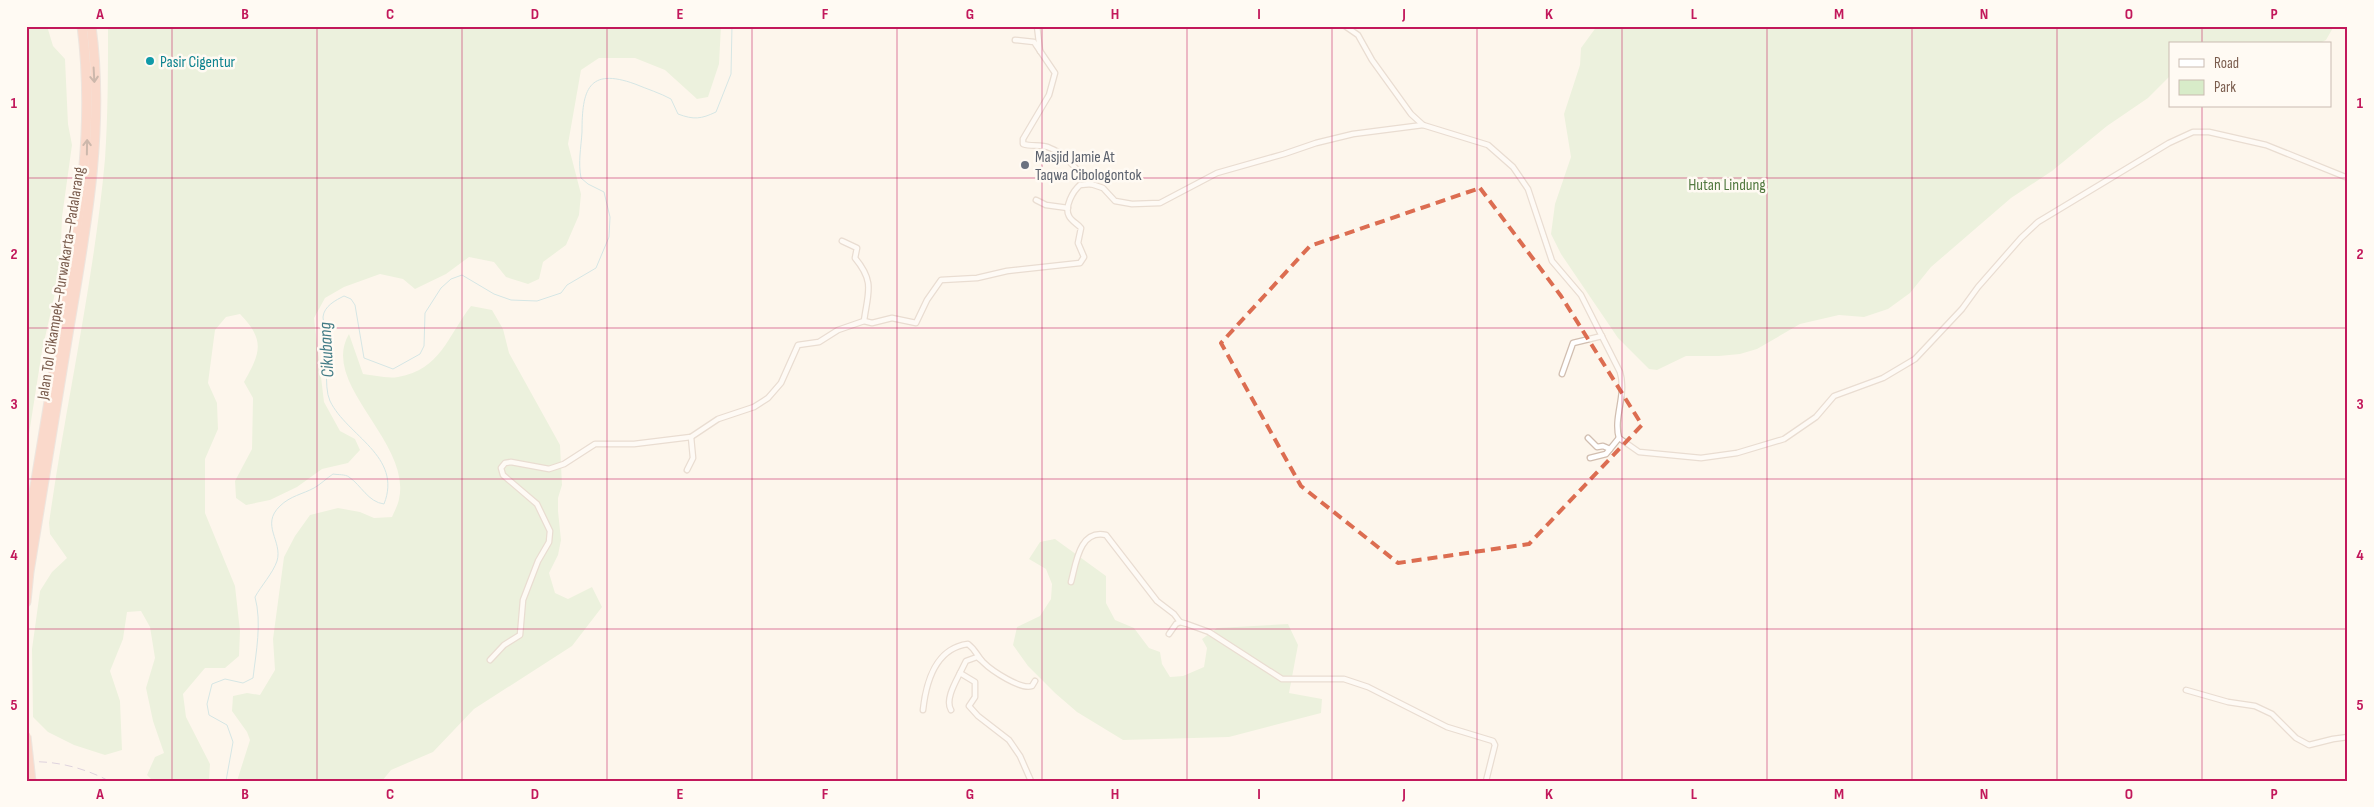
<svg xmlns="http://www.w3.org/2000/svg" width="2374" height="807" font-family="'Sofia Sans Condensed',sans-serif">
  <rect width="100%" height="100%" fill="#fdf6ec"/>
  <!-- green -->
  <g fill="#d8ecc9">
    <path d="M26,26H47L53,46L65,59L68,124L72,145L62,217L60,271L42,351L26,453Z"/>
    <path d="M108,26H721L719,64L708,97L697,99L665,70L635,58H599L581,70L568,144L581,194L579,215L566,245L543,262L539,279L528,284L506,277L494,262L469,257L446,274L415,289L403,279L380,274L344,287L325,298L314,318L324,402L340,431L355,439L360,450L348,463L322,469L297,487L270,500L246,505L236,498L235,481L252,449L253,398L244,382C261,352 265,340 240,314L226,317L215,330L208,383L217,403L218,429L205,459V513L235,586L240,631L239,656L225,668H205L183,694L186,717L210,764L209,781H153L147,775L155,757L164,753L153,721L146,688L155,658L150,627L141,611L127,612L123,639L110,671L120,701L122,750L105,755L74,745L48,732L33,717L32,649L40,591L52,572L67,558L50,534L49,523C66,402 94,281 105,159C108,115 108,71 108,26Z"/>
    <path d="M1597,26H2334L2326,40L2318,44H2170V76L2148,98L2107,126L2052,171L2011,198L1931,267L1910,293L1888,309L1864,317L1839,315L1800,324L1757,349L1740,354L1719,356H1686L1657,370L1649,369L1618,338L1561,254L1551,234L1555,204L1571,157L1564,114L1580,65L1581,48Z"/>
    <path d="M471,306L492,310L503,329L509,353L560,445L562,485L558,498V511L561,540L558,555L549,573L555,593L568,599L592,587L602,607L572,646L474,709L433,752L391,770L382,781H237L250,740L247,732L232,711L233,696L247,693L260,695L275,670L273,639L284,557L295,536L310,515L338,508L360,512L374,518L392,517C394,512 398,505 399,499C412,442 319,384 349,334L363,374C374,375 387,379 398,377C441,369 447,337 471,306Z"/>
    <path d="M1055,539L1106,576V603L1115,620L1134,628L1149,648L1160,652L1162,664L1170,677L1183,676L1204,667L1207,648L1202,639L1217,628L1288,624L1298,645L1289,693L1322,699L1321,713L1229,737L1123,740L1077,712L1055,693L1028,666L1013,645L1017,627L1040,616L1051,599L1052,584L1046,569L1029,559L1040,542Z"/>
  </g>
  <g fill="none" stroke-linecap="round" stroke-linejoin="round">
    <!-- stream -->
    <path stroke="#a5d3da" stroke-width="1" d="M226,781L233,742L227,725L209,715L207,704L212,684L225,679L243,683L253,678C256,652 262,623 255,597C261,586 273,573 277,561C283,541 260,525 280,506C290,496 303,494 314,488C321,484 327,478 333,474C338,475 345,474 349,477C361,485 368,502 384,504C403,456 347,436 330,401C323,386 329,353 327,336C326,330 323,323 323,317C324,306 336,300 344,296L351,299L355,305L364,358L393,369L420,354L424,346L425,313L441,288L451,279L462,275L494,294L511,300L537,301L561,293L567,285L596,268L609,237L610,217L604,192L588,184L581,178C578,162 581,148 582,132C582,90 588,67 635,84C647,89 660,93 671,99L678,114C694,120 701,119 716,112L731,74L732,26"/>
    <!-- street casing -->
    <g stroke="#d1beb0" stroke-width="7">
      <g id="street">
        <path d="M1037,26L1040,51"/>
        <path d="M1345,26L1358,35L1372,60L1411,114L1423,125L1488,145L1513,167L1528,189L1552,261L1581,295L1620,372C1627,395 1613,417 1619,438L1639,452L1701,458L1737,453L1784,439L1816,417L1834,396L1883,378L1915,359L1962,309L1978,287L2021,238L2038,222L2169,143L2193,132H2209L2266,145L2348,178"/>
        <path d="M1015,40L1034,42L1055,73L1049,95L1023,139V144C1032,147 1041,144 1050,148C1067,154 1078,173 1091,184"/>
        <path d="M1036,200L1046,205L1068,208"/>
        <path d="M842,241L857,248L855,258C875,282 868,292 864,321"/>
        <path d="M1562,374L1573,343L1602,336"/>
        <path d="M1588,438L1597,447L1603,446L1610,449"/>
        <path d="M1590,458L1606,454L1619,438"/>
        <path d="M687,470L693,458L691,437"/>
        <path d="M1071,582C1076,564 1079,529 1106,535L1157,601L1174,614L1180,622"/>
        <path d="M1169,634L1176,624L1180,622L1187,624L1209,632L1282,679H1344L1368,687L1447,727L1493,741L1495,745L1486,781"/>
        <path d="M490,660L504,645L520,635L523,600L538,561L549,542L550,531L537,504L503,475L501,468L505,463L511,462L549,469L564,464L595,444H634L691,437L718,419L754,407L768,398L781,383L798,345L819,342L838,330L864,321L872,323L892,318L916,323L927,300L941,280L977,278L1007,271L1080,263L1084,257L1078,243L1081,228C1078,224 1071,221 1069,216C1064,207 1073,191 1080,185L1091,184L1103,188L1115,201L1132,204L1160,203L1217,173L1284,154L1316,143L1353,134L1423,125"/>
        <path d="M960,673L966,661L977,657L981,660"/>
        <path d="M2186,690L2228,702L2255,706L2272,714L2296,738L2309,745L2333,739L2348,737"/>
        <path d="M923,710C926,682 936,648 968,644C976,650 977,656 983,662C992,671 1021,690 1032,686L1035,681"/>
        <path d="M951,710C945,700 955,683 960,673L975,682V697L969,706L978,716L1009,740L1020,756L1031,781"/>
      </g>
    </g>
    <!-- highway casing -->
    <g stroke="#dad1cd" stroke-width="11">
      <g id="highway">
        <path d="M26,541C38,466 51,391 63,317C79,218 95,127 82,26"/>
        <path d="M26,602L29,572C42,490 56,409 69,328C86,229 105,127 91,26"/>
      </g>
    </g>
    <!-- street -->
    <use href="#street" stroke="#fff" stroke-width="4.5"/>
    <!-- highway -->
    <use href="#highway" stroke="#f7b7a3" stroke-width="9"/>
    <!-- rail -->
    <path stroke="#b9a8c9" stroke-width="1" stroke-dasharray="8 5" stroke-linecap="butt" d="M26,762C54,760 85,768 109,781"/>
    <!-- highway-bridge casing -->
    <g stroke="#dad1cd" stroke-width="11" stroke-linecap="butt">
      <path id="highway-bridge" d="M26,736L31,781"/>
    </g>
    <!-- highway-bridge -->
    <use href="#highway-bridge" stroke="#f7b7a3" stroke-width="9"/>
  </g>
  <!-- one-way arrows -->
  <defs><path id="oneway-shaft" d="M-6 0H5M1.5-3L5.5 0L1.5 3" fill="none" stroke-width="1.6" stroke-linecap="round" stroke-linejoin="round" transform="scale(1.25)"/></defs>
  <g stroke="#936e5e">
    <use href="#oneway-shaft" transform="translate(94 75) rotate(87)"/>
    <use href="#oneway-shaft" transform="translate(87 147) rotate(-89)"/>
  </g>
  <!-- marked area -->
  <path d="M0 0H2374V807H0ZM1480,188L1561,296L1642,425L1529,544L1398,563L1301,486L1221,343L1310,246Z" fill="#fdf6ec" fill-opacity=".55" fill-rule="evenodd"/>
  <path fill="none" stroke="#dc6d51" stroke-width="4" stroke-dasharray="10 6" stroke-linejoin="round" d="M1480,188L1561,296L1642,425L1529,544L1398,563L1301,486L1221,343L1310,246Z"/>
  <!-- grid -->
  <path fill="none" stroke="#c2185b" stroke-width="1" stroke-opacity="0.55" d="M172,26V781M317,26V781M462,26V781M607,26V781M752,26V781M897,26V781M1042,26V781M1187,26V781M1332,26V781M1477,26V781M1622,26V781M1767,26V781M1912,26V781M2057,26V781M2202,26V44M2202,106V781M26,178H2348M26,328H2348M26,479H2348M26,629H2348"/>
  <!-- markers -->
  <circle fill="#0f9aa8" stroke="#fffaf3" stroke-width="2" cx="150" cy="61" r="5"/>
  <circle fill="#6b7280" stroke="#fffaf3" stroke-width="2" cx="1025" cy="165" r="5"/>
  <g text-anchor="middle" stroke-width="5" stroke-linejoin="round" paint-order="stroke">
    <!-- culture labels -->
    <g font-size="16" fill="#0d838f" stroke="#fffaf3" text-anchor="start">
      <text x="160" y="67">Pasir Cigentur</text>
    </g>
    <!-- worship labels -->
    <g font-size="16" fill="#5b616d" stroke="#fffaf3" text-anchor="start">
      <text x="1035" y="162">Masjid Jamie At<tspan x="1035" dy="18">Taqwa Cibologontok</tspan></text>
    </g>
    <!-- park labels -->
    <g font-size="16" fill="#537a41" stroke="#fffaf3">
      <text x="1727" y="190">Hutan Lindung</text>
    </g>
    <!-- street labels -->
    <g font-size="16" fill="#7a5c4d" stroke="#fffaf3">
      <text transform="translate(60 283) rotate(-81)" y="6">Jalan Tol Cikampek–Purwakarta–Padalarang</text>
    </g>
    <!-- water labels -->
    <g font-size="18" font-style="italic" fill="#437c86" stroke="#fffaf3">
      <text transform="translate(326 350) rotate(-93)" y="6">Cikubang</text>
    </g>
  </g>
  <!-- border -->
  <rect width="2374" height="807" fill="none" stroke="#fffaf3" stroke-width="55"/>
  <!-- legend -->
  <rect x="2169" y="42" width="162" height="65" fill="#fffaf3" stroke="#cabbb1"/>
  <rect x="2179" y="59" width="25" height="8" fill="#ffffff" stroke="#cabbb1"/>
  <text x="2214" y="68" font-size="15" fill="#7a5c4d">Road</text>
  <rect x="2179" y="80" width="25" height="15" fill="#d8ecc9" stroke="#cabbb1"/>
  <text x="2214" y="92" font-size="15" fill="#7a5c4d">Park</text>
  <rect x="28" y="28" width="2318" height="752" fill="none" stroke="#c2185b" stroke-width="2"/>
  <g font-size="16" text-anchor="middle" font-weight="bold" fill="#c2185b">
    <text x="100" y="19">A</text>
    <text x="245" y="19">B</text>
    <text x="390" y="19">C</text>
    <text x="535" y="19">D</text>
    <text x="680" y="19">E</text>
    <text x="825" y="19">F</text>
    <text x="970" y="19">G</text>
    <text x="1115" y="19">H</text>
    <text x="1259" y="19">I</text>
    <text x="1404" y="19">J</text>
    <text x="1549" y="19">K</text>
    <text x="1694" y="19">L</text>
    <text x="1839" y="19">M</text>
    <text x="1984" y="19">N</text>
    <text x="2129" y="19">O</text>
    <text x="2274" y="19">P</text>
    <text x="14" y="108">1</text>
    <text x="2360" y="108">1</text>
    <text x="14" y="259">2</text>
    <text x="2360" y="259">2</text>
    <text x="14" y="409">3</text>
    <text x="2360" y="409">3</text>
    <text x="14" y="560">4</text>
    <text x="2360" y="560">4</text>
    <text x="14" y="710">5</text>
    <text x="2360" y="710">5</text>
    <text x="100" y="799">A</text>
    <text x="245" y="799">B</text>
    <text x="390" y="799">C</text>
    <text x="535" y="799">D</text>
    <text x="680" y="799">E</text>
    <text x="825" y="799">F</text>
    <text x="970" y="799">G</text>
    <text x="1115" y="799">H</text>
    <text x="1259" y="799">I</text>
    <text x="1404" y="799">J</text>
    <text x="1549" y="799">K</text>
    <text x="1694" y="799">L</text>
    <text x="1839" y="799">M</text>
    <text x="1984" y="799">N</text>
    <text x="2129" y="799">O</text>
    <text x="2274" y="799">P</text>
  </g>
</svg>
